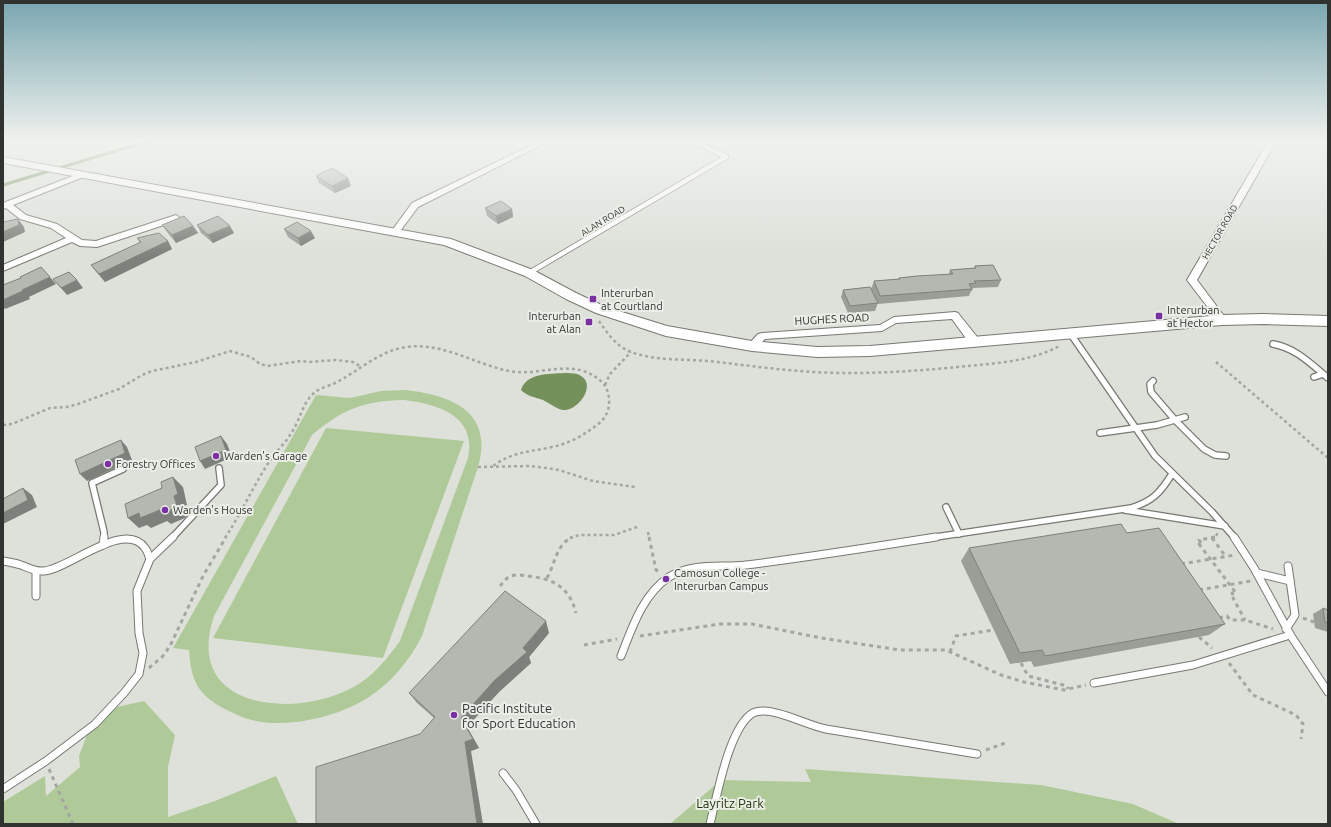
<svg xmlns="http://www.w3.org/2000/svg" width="1331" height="827" font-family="Ubuntu,sans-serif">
  <rect width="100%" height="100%" fill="#dde1d9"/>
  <!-- green -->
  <g fill="#afca98" fill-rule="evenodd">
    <path d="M405,390C452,395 494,412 478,467L422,636C409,661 392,682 369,697C339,717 286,729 252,720C243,718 235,714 227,710C216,705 203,696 197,685C191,674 190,662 189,650L173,648L316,395L350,398L381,391ZM404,400C438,404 477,416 468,458L400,641C387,659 371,679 350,689C290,719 183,708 214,616L312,435C343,409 363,401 404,400Z"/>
    <path d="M326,428L464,441L383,658L213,638Z"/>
    <path d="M144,701L175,735L168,767V817L215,801L276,776L298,824H3V802L45,776L46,796L80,767L79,756L87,735L117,707Z"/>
    <path d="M805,769L1041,785L1133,804L1179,824H670L721,780L811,782Z"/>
  </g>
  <!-- water -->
  <path fill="#74905b" d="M564,373C568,373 573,373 577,374C600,382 578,412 563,410C557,409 549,403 543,400C535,397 528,397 521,390C526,373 549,374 564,373Z"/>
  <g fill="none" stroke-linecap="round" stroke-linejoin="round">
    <!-- stream -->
    <path stroke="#74905b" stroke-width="3" d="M3,185L152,140"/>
    <!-- lane-far2 casing -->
    <g stroke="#757972" stroke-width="6">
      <g id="lane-far2">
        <path d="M692,140L726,157"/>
        <path d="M529,273L726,157"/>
      </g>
    </g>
    <!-- lane-far1 casing -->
    <g stroke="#757972" stroke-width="8">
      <g id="lane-far1">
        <path d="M1070,333L1155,456L1212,512L1235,538"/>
        <path d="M1273,344C1296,348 1311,364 1328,378"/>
        <path d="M1314,377L1323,374"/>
        <path d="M1153,381L1150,384L1151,392L1175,420L1204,449L1215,455L1226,456"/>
        <path d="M1100,433L1157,425L1185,417"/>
        <path d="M946,507L959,534"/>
        <path d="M1125,510L1225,526"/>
        <path d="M104,538V532L92,483L123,469"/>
        <path d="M172,538L221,485L219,468"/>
        <path d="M929,538L1131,508C1153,501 1160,493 1172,474"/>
      </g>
    </g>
    <!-- lane casing -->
    <g stroke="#757972" stroke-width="9">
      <g id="lane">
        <path d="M1234,537L1254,568L1291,636L1328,692"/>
        <path d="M103,545L104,537"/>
        <path d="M150,559L173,537"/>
        <path d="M3,561C9,562 15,563 21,565C29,568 36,572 44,571C69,569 125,519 145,548C148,551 148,555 150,559L137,591L139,633L143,653L139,674L124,693L95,724L46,761L3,789"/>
        <path d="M36,573V596"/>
        <path d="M1257,573L1290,581"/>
        <path d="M1286,629L1295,615L1288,566"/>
        <path d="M621,656C632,628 643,594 669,577C693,562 721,568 746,565C810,557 873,547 936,537"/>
        <path d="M1094,683L1193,665L1290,635"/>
        <path d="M503,773L516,790L536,824"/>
        <path d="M710,824C717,796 728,733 750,715C753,712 759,711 764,711C781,711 807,725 826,729L977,754"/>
      </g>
    </g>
    <!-- street casing -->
    <g stroke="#757972" stroke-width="2">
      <g id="street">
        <path d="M542,140H551L418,207L398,234L395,235L391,232L412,203Z"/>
        <path d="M1269,140H1277L1197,280L1227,320L1222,323L1219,322L1187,280Z"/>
        <path d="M83,172L87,174L86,176L13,205L26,215L57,224L82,240L96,241L173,216L176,215L180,218L179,220L97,247L80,246L72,242L3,271V265L66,238L51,228L20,219L6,208L3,209V203Z"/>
        <path d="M955,312L958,313L978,338L979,341L978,344H970L952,319L896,323L882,331L765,339C760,344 756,351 748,349L747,346L758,334L762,333L880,325L894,317Z"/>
      </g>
    </g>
    <!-- secondary casing -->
    <g stroke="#757972" stroke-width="2">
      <path id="secondary" d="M3,157L451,239L533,270L576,293L606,307L667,326L752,341L817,347L870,346L1222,315L1263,314L1328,316V326L1263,324L1222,325L870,356L817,357L752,351L666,336L596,313L566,299L525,276L444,245L3,163Z"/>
    </g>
    <!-- path-far1 -->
    <g stroke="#a4a7a1" stroke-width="2.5" stroke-dasharray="3 3" stroke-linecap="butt">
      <path d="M599,321C607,333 617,347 631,352C655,361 683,359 709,361C744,365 779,370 814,372C865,375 917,371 968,366C999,363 1033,361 1061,345"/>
      <path d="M1216,362L1328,458"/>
      <path d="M605,385L610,374L631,352"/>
      <path d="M3,425L12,424L50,408L67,407L78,404L119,389L142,375L152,371L196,362L230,351L251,357L260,364L267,366L301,361L309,362L336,360L353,362L360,366"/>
      <path d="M478,467L530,466L546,468L559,470L593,481L635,487"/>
      <path d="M648,532L649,538"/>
      <path d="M225,538C240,515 252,489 267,465C274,453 285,444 292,432C300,420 303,402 314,393C321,387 330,386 337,382C360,370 379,351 406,347C443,342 474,364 509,371C539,377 570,358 597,378C601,381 605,384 607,390C610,397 610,408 606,415C603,421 596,426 590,430C579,438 566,444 552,447C530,452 510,452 492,467"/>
      <path d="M570,538L579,535H614L640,526"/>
      <path d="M1211,538H1214L1218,533"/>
    </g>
    <!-- path -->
    <g stroke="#a4a7a1" stroke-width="3" stroke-dasharray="4 4" stroke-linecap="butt">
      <path d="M649,537L656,570L660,573"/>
      <path d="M1215,537L1199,540L1202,544H1199L1236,593H1232L1235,598H1233L1245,620"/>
      <path d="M1212,538L1226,557"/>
      <path d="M1181,564L1235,555"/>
      <path d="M547,578C555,564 556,545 572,537"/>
      <path d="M500,586C503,583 505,579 509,577C514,574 522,575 528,576C553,579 569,586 576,613"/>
      <path d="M1199,590L1251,581"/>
      <path d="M1219,618L1227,616L1230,620H1245L1273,629"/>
      <path d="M1303,618L1314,622"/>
      <path d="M640,636L720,624H752L821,638L900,650H946L1001,675L1024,682L1064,690L1086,685"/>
      <path d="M1199,637L1212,648"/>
      <path d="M584,645L617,639"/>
      <path d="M950,652L956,636L993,630"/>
      <path d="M1021,663L1028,676L1067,686L1068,689"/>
      <path d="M1229,663L1253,695L1296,715L1303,724L1301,739"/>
      <path d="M149,668L163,656L170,646L203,576L226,537"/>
      <path d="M986,750L1008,742"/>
      <path d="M49,769L73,824"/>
    </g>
    <!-- lane-far2 -->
    <use href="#lane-far2" stroke="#fff" stroke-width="4.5"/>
    <!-- lane-far1 -->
    <use href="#lane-far1" stroke="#fff" stroke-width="5.5"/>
    <!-- lane -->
    <use href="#lane" stroke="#fff" stroke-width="7"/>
    <!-- street -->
    <use href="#street" fill="#fff" fill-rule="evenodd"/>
    <!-- secondary -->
    <use href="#secondary" fill="#fff" fill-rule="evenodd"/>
  </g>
  <!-- wall -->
  <g fill="#9b9e97">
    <path d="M316,176L351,186L335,193L319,183Z"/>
    <path d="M485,208L512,209L513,217L498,224L487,216Z"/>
    <path d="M162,225L193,226L198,233L176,243L167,232Z"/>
    <path d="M197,225L234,233L213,243L201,233Z"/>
    <path d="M284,229L315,238L301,246L288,237Z"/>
    <path d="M137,238L168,241L172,249L105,282L97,273L91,265L140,243Z"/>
    <path d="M975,266L1001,280L998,287L973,288L972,291H971L969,296L878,304L871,289L874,281L898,279L899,278L949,274L950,270L974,268Z"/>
    <path d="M843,290L878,303L875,311L848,313L841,297Z"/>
    <path d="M1127,533L1225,624L1209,635L1034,667L1031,661L1010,664L961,561L969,548Z"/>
    <path d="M1323,608L1328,610V632L1315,628L1313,614Z"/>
    <path d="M549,633L529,657L531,663L499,692L467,727L479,748L471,751L420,734L434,718L417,703L409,693Z"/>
  </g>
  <!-- shaded-wall -->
  <g fill="#7e817b">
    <path d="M348,178L351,186L335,193L332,186Z"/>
    <path d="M512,209L513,217L498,224L496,216Z"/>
    <path d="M18,219L24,227L25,232L3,242V232Z"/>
    <path d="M193,226L198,233L176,243L172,235Z"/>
    <path d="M230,226L234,233L213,243L208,235Z"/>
    <path d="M311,231L315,238L301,246L298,238Z"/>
    <path d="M168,241L172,249L105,282L99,274Z"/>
    <path d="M50,277L56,284L29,297L30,299L5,309L3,307V300L22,290Z"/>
    <path d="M77,280L83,288L67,295L61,288Z"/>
    <path d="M221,436L227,444L232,457L205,469L200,461Z"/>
    <path d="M121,440L127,447L132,460L87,481L80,474Z"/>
    <path d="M173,477L183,487L187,505L184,506L186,516L185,518L171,524L167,521L151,528L147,525L139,528L128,518L174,496Z"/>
    <path d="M23,488L32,495L37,507L3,524V513Z"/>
    <path d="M546,621L549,633L529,657L531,663L499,692L467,727L479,748L471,751L483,824H477L461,718L523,648Z"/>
  </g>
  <!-- building -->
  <g fill="#b4b8b0" stroke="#7e817b">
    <path d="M332,168L348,178L332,186L316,176Z"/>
    <path d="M501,201L512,209L496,216L485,208Z"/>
    <path d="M184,216L193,226L172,235L162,225Z"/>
    <path d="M218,216L230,226L208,235L197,225Z"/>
    <path d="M18,219L19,225L3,232V222Z"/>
    <path d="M297,222L311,231L298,238L284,229Z"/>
    <path d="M159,233L168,241L99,274L91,265L141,242L137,238Z"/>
    <path d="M993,265L1001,280L974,281L976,283L969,284L972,289L880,296L874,281L900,279L899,278L917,276L953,274L950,270L976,268L975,266Z"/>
    <path d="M41,267L50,277L22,290L23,291L3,300V285L21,278L20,277Z"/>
    <path d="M69,272L77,280L61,288L53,279Z"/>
    <path d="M870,287L878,303L850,306L843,290Z"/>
    <path d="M221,436L226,450L200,461L195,447Z"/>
    <path d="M121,440L125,453L80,474L75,460Z"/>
    <path d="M173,477L178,494L174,496L177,506L175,508L161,514L160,510L140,518L139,513L128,518L125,504L162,488L161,482Z"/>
    <path d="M23,488L28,500L3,513V499Z"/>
    <path d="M1121,524L1127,533L1159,528L1225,624L1045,656L1042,650L1020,653L969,548Z"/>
    <path d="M505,591L546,621L523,648L527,652L494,681L461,718L473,739L465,742L477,824H316V767L420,734L435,717L409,693Z"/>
    <path d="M1323,608L1328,610V623L1325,622Z"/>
  </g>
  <!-- sky -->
  <linearGradient id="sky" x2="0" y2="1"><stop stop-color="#79a6b0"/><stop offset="0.55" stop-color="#f0f2ee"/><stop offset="1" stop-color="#f0f2ee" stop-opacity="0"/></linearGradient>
  <rect width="1331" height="256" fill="url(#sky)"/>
  <!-- markers -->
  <g fill="#7a30a3" stroke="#eaeee6" stroke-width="1.5">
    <rect x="589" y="295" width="8" height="8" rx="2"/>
    <rect x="1155" y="312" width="8" height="8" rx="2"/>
    <rect x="585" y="318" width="8" height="8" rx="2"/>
    <circle cx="216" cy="456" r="4"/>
    <circle cx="108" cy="464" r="4"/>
    <circle cx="165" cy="510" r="4"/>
    <circle cx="666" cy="579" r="4"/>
    <circle cx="454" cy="715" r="4"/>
  </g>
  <g text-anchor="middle" stroke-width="4" stroke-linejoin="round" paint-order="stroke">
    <!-- far-street labels -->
    <g font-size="9" fill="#313330" stroke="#eaeee6">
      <text transform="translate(603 221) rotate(-31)" y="3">ALAN ROAD</text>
      <text transform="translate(1220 232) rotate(-60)" y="3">HECTOR ROAD</text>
    </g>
    <!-- poi labels -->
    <g font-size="11" fill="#313330" stroke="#eaeee6" text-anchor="start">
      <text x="601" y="297">Interurban<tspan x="601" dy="13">at Courtland</tspan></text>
      <text x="1167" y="314">Interurban<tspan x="1167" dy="13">at Hector</tspan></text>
      <text x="581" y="320" text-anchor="end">Interurban<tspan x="581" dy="13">at Alan</tspan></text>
      <text x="224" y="460">Warden's Garage</text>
      <text x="116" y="468">Forestry Offices</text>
      <text x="173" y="514">Warden's House</text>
      <text x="674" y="577">Camosun College -<tspan x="674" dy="13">Interurban Campus</tspan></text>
    </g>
    <!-- street labels -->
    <g font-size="11" fill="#313330" stroke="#eaeee6">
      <text transform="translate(832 319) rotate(-3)" y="4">HUGHES ROAD</text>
    </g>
    <!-- near-poi labels -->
    <g font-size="13" fill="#313330" stroke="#eaeee6" text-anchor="start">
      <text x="462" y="713">Pacific Institute<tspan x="462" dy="15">for Sport Education</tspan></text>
    </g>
    <!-- near-park labels -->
    <g font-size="13" fill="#1f3109" stroke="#eaeee6">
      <text x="730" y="808">Layritz Park</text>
    </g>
  </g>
  <!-- border -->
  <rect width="1331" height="827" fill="none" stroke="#313330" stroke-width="8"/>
</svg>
